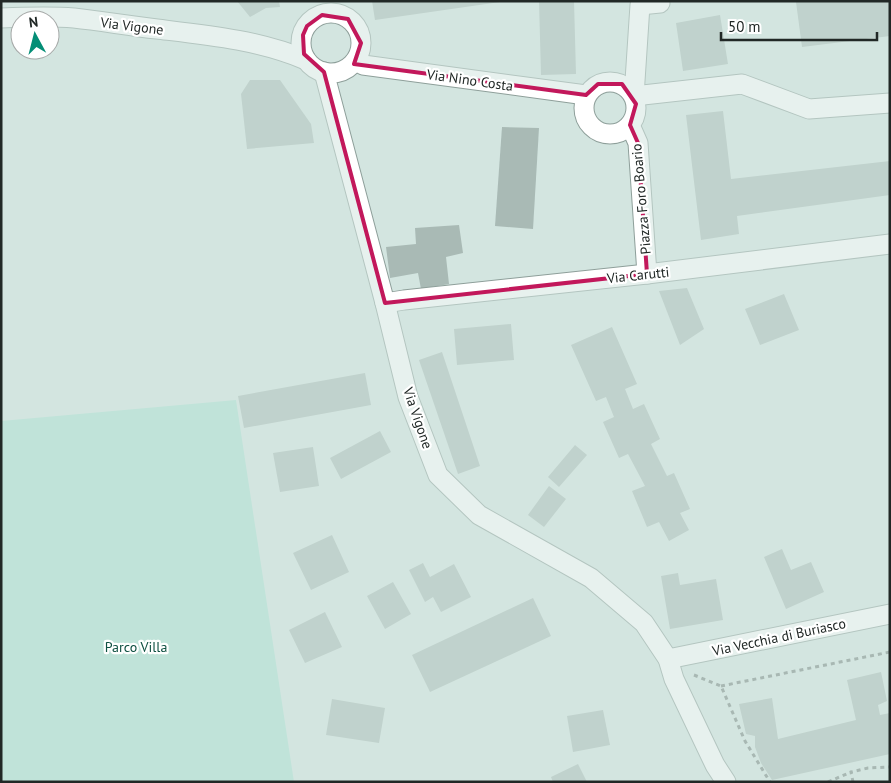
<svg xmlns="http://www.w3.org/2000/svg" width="891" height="783" font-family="'PT Sans',sans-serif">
  <rect width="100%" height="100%" fill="#d3e5e0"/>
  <!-- green -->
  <path fill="#a9e1d1" d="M236,400L294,782H1V421Z"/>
  <!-- building -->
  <g fill="#a9bab5">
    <path d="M237,1H279L280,7L266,8L250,17Z"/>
    <path d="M372,1H500V2L375,20Z"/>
    <path d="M539,1H574L576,74L541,75Z"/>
    <path d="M803,1H890V36L802,47L796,2Z"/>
    <path d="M720,15L728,64L683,71L676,23Z"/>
    <path d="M250,80H280L311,124L314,143L247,149L241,94Z"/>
    <path d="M723,111L731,179L890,161V195L737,216L739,234L701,240L686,115Z"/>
    <path d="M502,127L539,128L533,229L495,226Z"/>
    <path d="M459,225L463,253L446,257L449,284L421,289L418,273L390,278L386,247L416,244L415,228Z"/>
    <path d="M687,288L704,329L680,345L659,291Z"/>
    <path d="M784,294L799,330L760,345L745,309Z"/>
    <path d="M511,324L514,360L457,365L454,329Z"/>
    <path d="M612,327L637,384L625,389L633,409L644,404L660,439L651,444L667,476L674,473L690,509L680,513L689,530L669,541L659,522L647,527L632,491L645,486L628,454L619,458L603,422L614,417L606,397L596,401L571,345Z"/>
    <path d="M442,352L480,466L458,474L419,360Z"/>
    <path d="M365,373L371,405L244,428L238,396Z"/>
    <path d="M380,431L391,452L341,479L330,458Z"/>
    <path d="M575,445L587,455L559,487L548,477Z"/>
    <path d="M313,447L319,486L280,492L273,453Z"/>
    <path d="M549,486L566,499L544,527L528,515Z"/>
    <path d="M332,535L349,572L311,590L293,553Z"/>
    <path d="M782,549L791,570L811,562L824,592L786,609L764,557Z"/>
    <path d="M423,563L430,577L454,564L471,597L441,612L433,597L425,602L409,570Z"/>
    <path d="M678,573L680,585L716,579L723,620L670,629L661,576Z"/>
    <path d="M393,582L411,614L385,629L367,596Z"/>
    <path d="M533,598L551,636L430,692L412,655Z"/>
    <path d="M325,612L342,647L305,663L289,630Z"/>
    <path d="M881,672L887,701L878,705L880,715L890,713V754L772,780L761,763L755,747V736L746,734L739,704L772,698L778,739L856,720L847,680Z"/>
    <path d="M332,699L385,708L379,743L326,735Z"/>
    <path d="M603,710L610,745L573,752L567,716Z"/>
    <path d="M578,764L587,782H553L551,777Z"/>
  </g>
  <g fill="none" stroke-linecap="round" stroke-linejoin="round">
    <!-- street casing -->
    <g stroke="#8e9f9a" stroke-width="21">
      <g id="street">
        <path d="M659,1L660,3L640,5L634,96L742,84L809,109L890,103"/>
        <circle cx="331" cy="43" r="30"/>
        <path d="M1,18C25,17 50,16 74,18C102,21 129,26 157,29C207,35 259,40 306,60"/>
        <path d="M356,60L363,65L586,95"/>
        <path d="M324,72L385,303L408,397L438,475L479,515L591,578L644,623L668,659L674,679L715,765L726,782"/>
        <circle cx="610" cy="108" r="26"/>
        <path d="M630,125L638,143L647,274"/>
        <path d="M385,303L404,300L647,274L890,244"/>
        <path d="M668,659L890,614"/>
      </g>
    </g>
    <!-- path -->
    <g stroke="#74807d" stroke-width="3" stroke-dasharray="4 4" stroke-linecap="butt">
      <path d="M694,675L721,686L745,741L770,782"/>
      <path d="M721,686L890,652"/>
      <path d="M828,782L851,772"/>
      <path d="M853,782L851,772L868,768L890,767"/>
    </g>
    <!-- street -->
    <use href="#street" stroke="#fff" stroke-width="19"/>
  </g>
  <!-- marked area -->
  <path d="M0 0H891V783H0ZM322,15L348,19L361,43L354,64L586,95L598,84H622L636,104L630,125L638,143L647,274L385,303L324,72L304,54L303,35L307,26Z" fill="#d3e5e0" fill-opacity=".55" fill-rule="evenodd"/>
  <path fill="none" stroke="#c2185b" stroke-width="4" stroke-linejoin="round" d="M322,15L348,19L361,43L354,64L586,95L598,84H622L636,104L630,125L638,143L647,274L385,303L324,72L304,54L303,35L307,26Z"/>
  <g text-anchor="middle" stroke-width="4.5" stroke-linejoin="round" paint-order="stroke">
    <!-- street labels -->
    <g font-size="14" fill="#212826" stroke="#fff">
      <text transform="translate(132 26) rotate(7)" y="5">Via Vigone</text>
      <text transform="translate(470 80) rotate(8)" y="5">Via Nino Costa</text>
      <text transform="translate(641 199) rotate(-95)" y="5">Piazza Foro Boario</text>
      <text transform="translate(638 275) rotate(-6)" y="5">Via Carutti</text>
      <text transform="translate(418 418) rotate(71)" y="5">Via Vigone</text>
      <text transform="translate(779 637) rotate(-12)" y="5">Via Vecchia di Buriasco</text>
    </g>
    <!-- park labels -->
    <g font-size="14" fill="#0f5042" stroke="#fff">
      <text x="136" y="652">Parco Villa</text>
    </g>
  </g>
  <!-- border -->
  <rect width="891" height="783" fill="none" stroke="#212826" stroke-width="5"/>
  <!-- north arrow -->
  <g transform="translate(35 35) rotate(353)"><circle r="24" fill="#ffffff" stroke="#a6a9a8"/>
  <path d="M0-4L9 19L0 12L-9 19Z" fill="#048e76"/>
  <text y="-8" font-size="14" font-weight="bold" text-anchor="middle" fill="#212826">N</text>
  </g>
  <!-- scale -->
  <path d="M721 32v8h156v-8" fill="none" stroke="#212826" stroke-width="2.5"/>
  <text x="728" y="32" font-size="15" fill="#212826" stroke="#ffffff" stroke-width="4" paint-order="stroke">50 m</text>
</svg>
